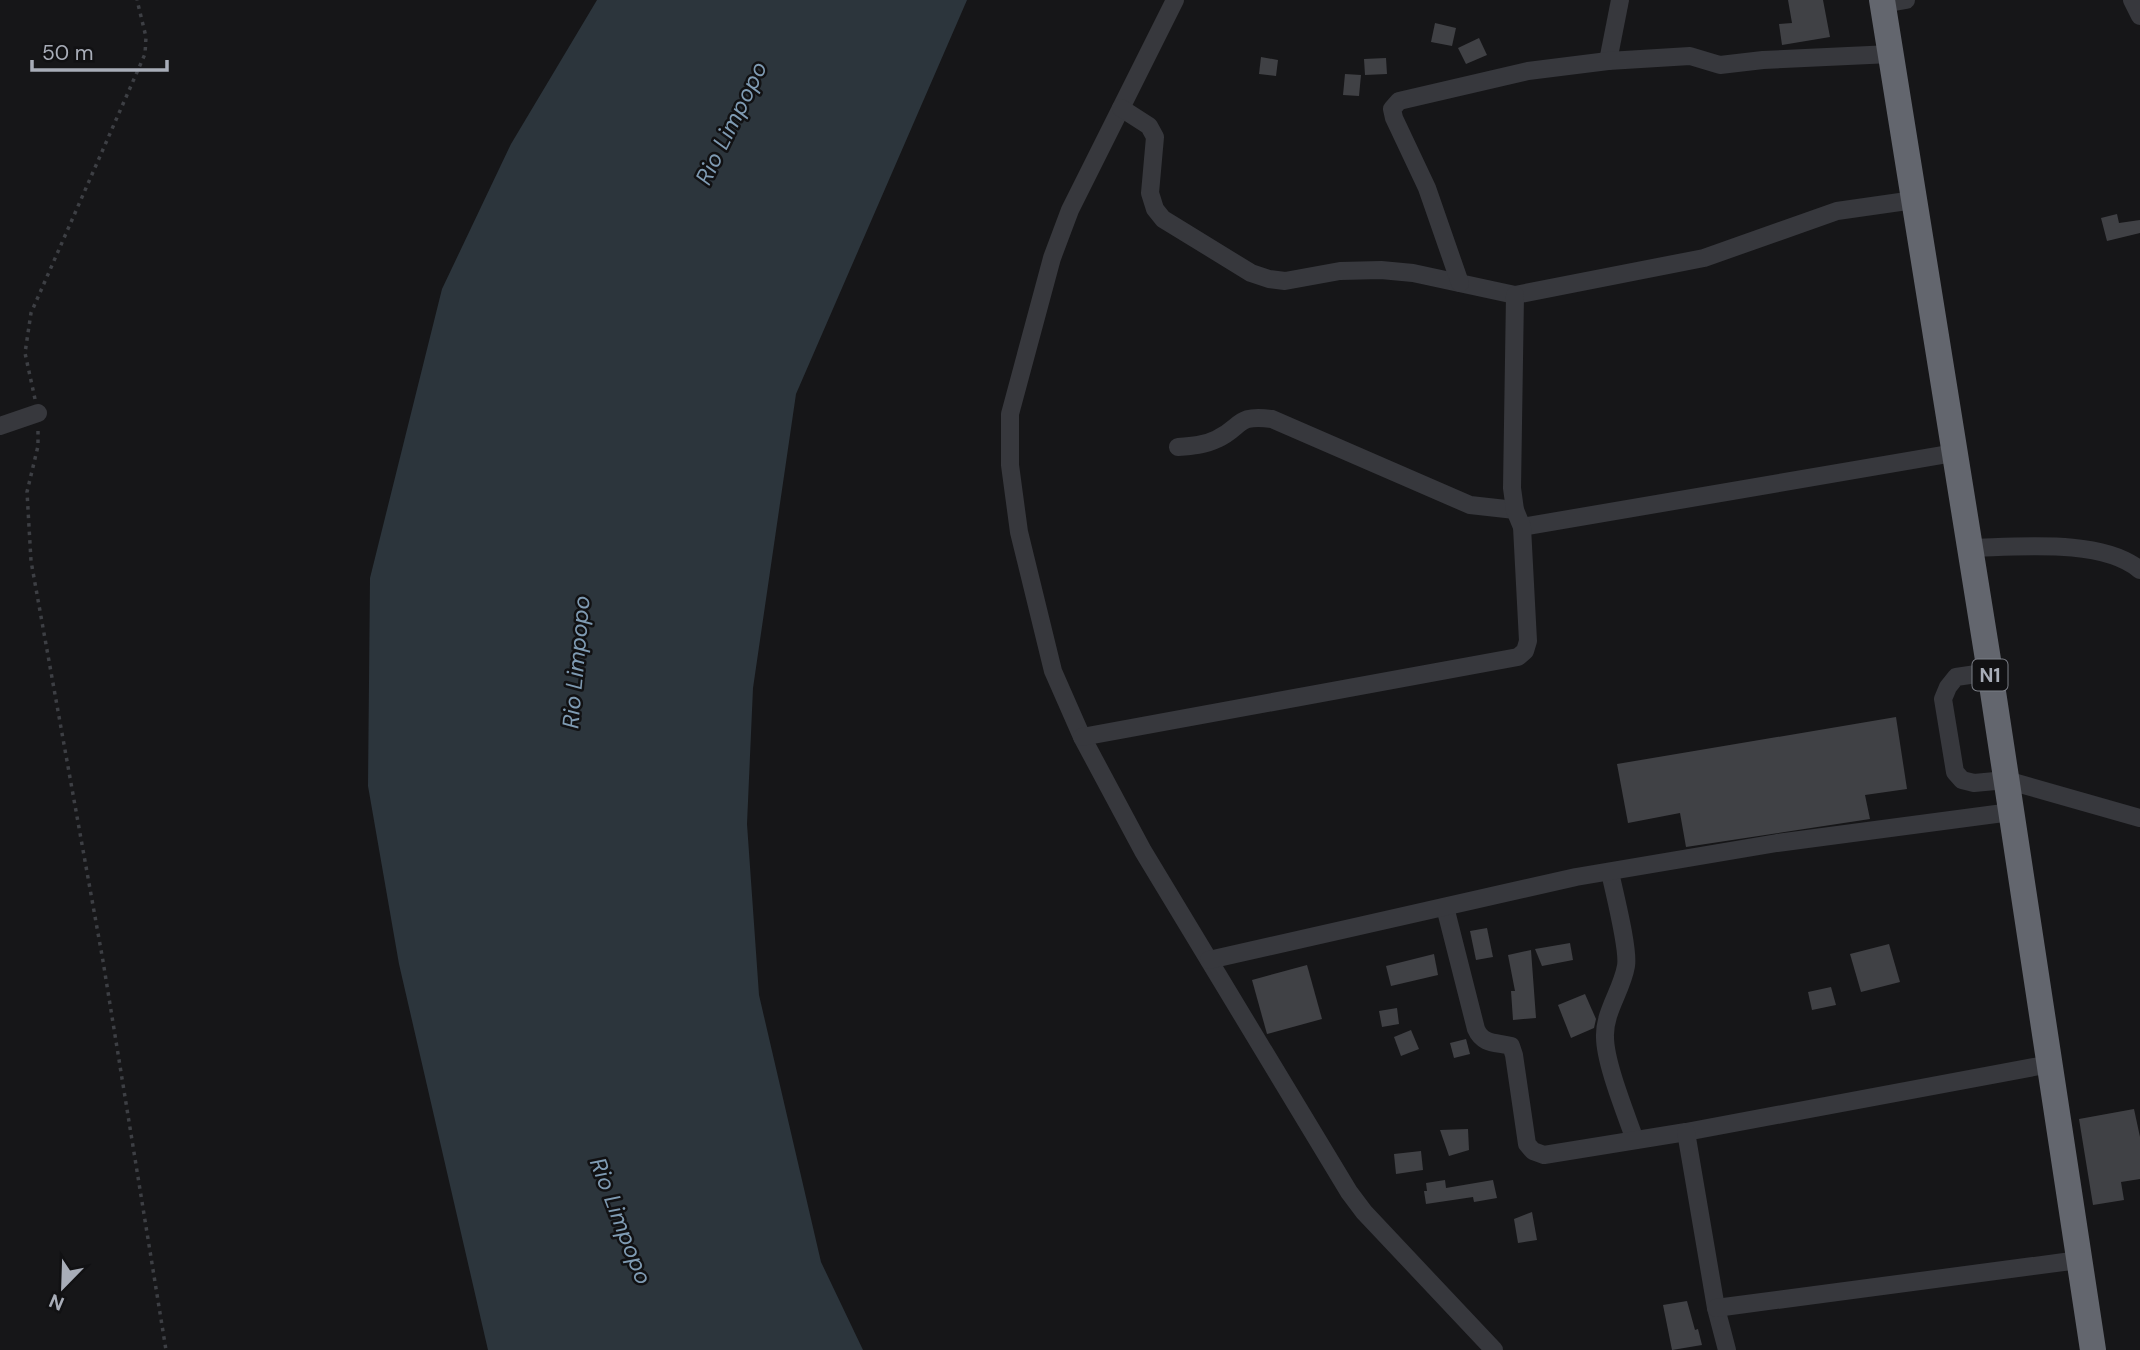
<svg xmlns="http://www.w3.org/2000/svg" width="2140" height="1350" font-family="'DM Sans',sans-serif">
  <rect width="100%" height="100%" fill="#161618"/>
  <!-- water -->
  <path fill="#2c353c" d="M597,0H967L796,394L753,688L747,824L759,995L821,1262L863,1350H488L399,964L368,786L370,578L442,289L511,144Z"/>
  <!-- building -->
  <g fill="#404145">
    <path d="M1788,0H1823L1830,37L1782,45L1779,24L1792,23Z"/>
    <path d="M1435,23L1456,28L1452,46L1431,42Z"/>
    <path d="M1479,38L1487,55L1466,64L1458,48Z"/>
    <path d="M1261,57L1278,60L1276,76L1259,74Z"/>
    <path d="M1386,58L1387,74L1365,75L1364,59Z"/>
    <path d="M1345,74L1361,75L1359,96L1343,95Z"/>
    <path d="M2117,214L2119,223L2140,220V233L2107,241L2101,218Z"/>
    <path d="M1896,717L1907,789L1865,795L1870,819L1686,847L1680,813L1628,823L1617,764Z"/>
    <path d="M1487,928L1493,957L1476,960L1470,931Z"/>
    <path d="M1570,943L1573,960L1542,966L1535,949Z"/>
    <path d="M1889,944L1900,982L1861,992L1850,954Z"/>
    <path d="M1531,950L1536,1018L1513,1020L1511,991H1515L1508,955Z"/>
    <path d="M1434,954L1438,975L1391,986L1386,966Z"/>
    <path d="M1307,965L1322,1019L1267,1034L1252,980Z"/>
    <path d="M1831,987L1836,1005L1812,1010L1808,992Z"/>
    <path d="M1585,994L1596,1019L1594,1028L1571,1038L1558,1005Z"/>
    <path d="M1397,1008L1399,1024L1382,1027L1379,1011Z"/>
    <path d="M1411,1030L1419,1049L1401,1056L1394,1037Z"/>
    <path d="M1466,1039L1470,1054L1454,1058L1450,1043Z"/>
    <path d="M2134,1109L2140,1137V1179L2121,1182L2124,1200L2093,1205L2079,1119Z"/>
    <path d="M1468,1129L1469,1150L1449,1156L1440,1130Z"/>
    <path d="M1421,1151L1423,1170L1396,1174L1394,1154Z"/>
    <path d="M1445,1180L1446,1188L1493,1180L1497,1198L1474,1202L1473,1197L1426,1204L1424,1191H1427L1426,1183Z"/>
    <path d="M1532,1212L1537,1240L1518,1243L1514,1219Z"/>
    <path d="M1687,1301L1695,1330L1698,1329L1702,1345L1672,1350L1663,1305Z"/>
  </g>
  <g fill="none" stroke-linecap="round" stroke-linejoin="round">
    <!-- path -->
    <g stroke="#3d3f44" stroke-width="3.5" stroke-dasharray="3.5 5" stroke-linecap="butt">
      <path d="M35,399L25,353L31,313L145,54L146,37L137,0"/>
      <path d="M38,431V446L27,492L31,561L103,961L166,1350"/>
    </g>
    <!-- minor -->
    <g stroke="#37383d" stroke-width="18">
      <path d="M1175,0L1070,210L1052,258L1010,414V465L1019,532L1053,671L1082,737L1143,851L1349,1192L1364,1212L1494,1350"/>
      <path d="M2132,0L2140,16"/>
      <path d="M1883,4L1906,0"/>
      <path d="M1608,61L1620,0"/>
      <path d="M1121,108L1149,126L1155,137L1150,193L1155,209L1163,219L1251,273L1269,279L1285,281L1340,271L1381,270L1413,273L1515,295L1704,258L1837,211L1914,200"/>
      <path d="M1460,283L1427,188L1394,118L1392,109L1399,101L1528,71L1608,61L1690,56L1720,65L1763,60L1891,54"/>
      <path d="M0,426L38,413"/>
      <path d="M1178,447C1192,446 1205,445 1217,439C1243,427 1235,414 1272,419L1470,505L1515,510"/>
      <path d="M1522,527L1954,453"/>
      <path d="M1970,548C2018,547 2102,538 2140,570"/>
      <path d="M1990,672L1956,677L1948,687L1943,699L1955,772L1962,780L1974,783L2006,780L2140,818"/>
      <path d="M1082,737L1518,657L1525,651L1528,641L1522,527L1515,510L1512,488L1515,295"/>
      <path d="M1610,872C1614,892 1629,949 1626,966C1622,990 1604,1012 1605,1037C1605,1063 1626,1114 1635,1140"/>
      <path d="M1445,907L1476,1029C1483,1045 1496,1042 1511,1046L1514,1055L1527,1144L1533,1151L1544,1155L1686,1132L2050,1064"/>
      <path d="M1209,960L1576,877L1777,843L2011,812"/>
      <path d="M1686,1132L1716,1308L1727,1350"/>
      <path d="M1716,1308L2079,1260"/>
    </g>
    <!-- highway -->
    <path stroke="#63666e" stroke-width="26" d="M1882,0L1990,672L2093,1350"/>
  </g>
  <g text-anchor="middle" stroke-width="5" stroke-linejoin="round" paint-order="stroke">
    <!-- shield labels -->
    <rect fill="#111113" stroke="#7b7e86" stroke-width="2" x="1972.5" y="659.5" width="35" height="31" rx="5"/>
    <g font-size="19" font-weight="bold" fill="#a8adb8">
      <text x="1990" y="682">N1</text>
    </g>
    <!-- water labels -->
    <g font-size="23" font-style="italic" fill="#7f9bb3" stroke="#111113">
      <text transform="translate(731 123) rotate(-64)" y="8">Rio Limpopo</text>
      <text transform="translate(576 662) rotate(-85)" y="8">Rio Limpopo</text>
      <text transform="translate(621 1221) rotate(69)" y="8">Rio Limpopo</text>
    </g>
  </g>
  <!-- north arrow -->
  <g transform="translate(63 1287) rotate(203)" stroke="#111113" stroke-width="5" paint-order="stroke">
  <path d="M0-5L12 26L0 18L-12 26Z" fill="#a8adb8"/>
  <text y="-10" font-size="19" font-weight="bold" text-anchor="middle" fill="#a8adb8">N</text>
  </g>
  <!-- scale -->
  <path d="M32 60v10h135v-10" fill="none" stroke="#a8adb8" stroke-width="3.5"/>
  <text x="42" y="60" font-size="21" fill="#a8adb8" stroke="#111113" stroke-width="5" paint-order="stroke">50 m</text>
</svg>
